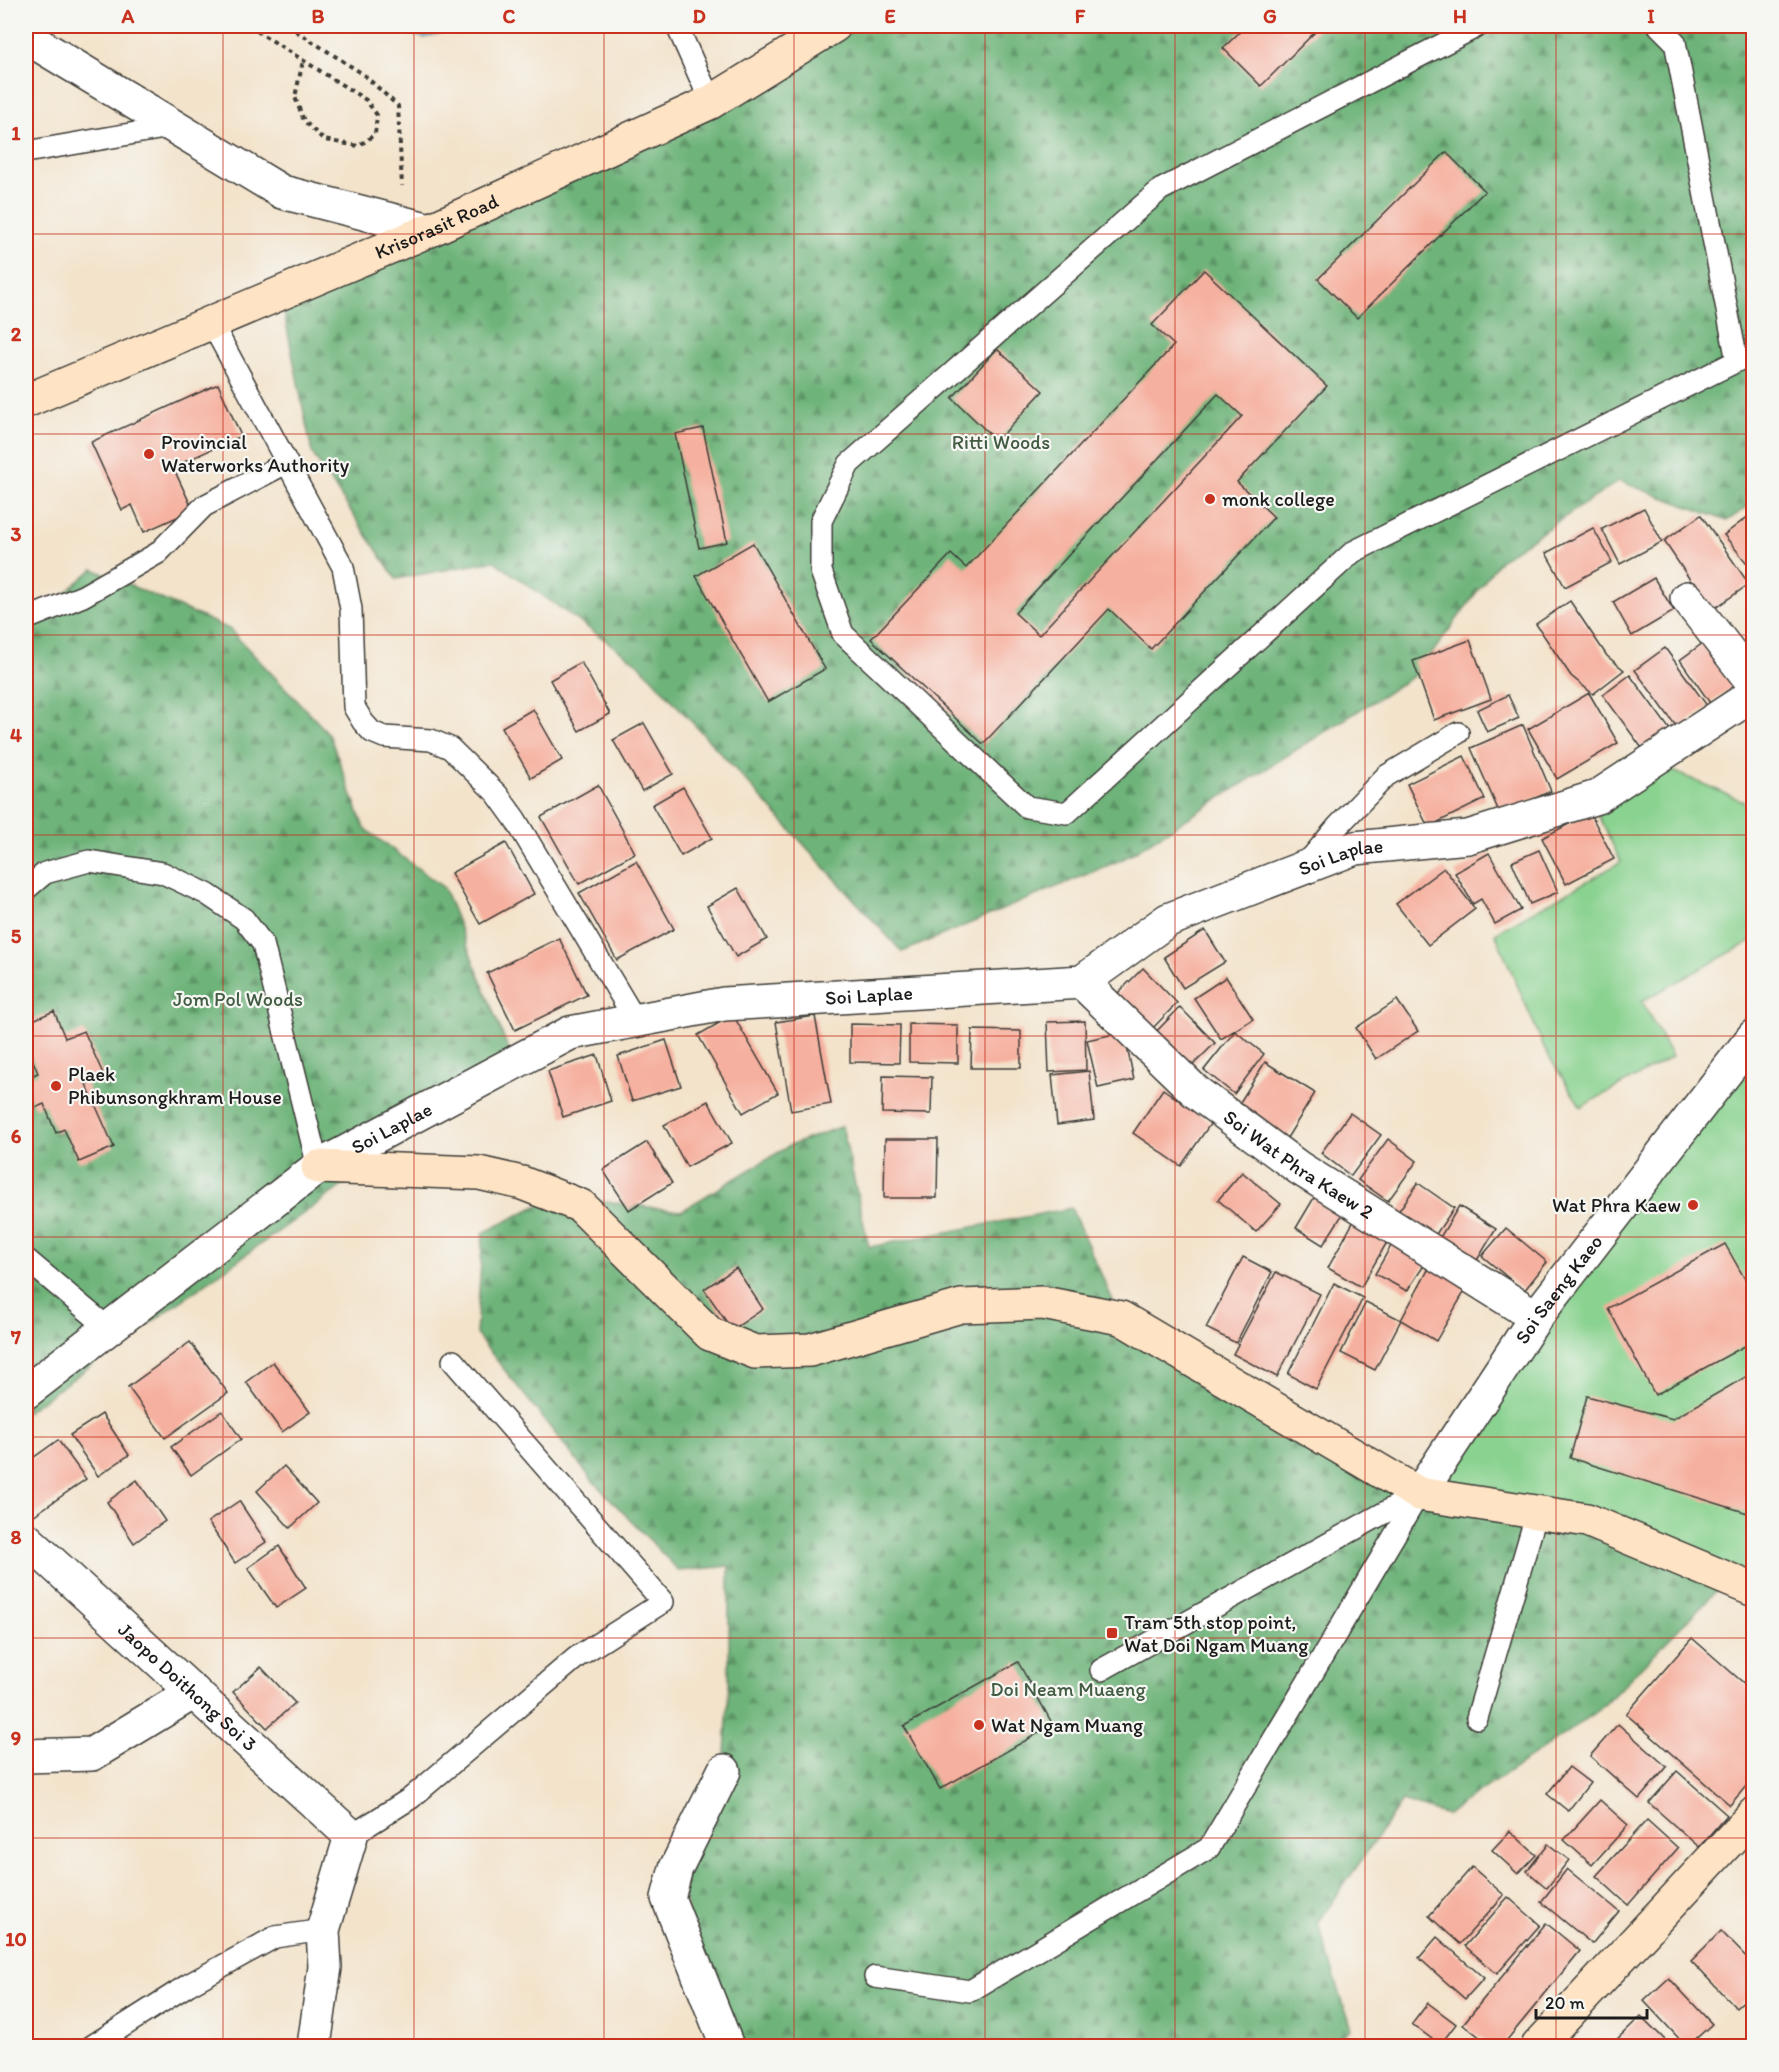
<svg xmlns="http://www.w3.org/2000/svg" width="1779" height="2072" font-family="Itim,sans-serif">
  <defs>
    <pattern id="forest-firs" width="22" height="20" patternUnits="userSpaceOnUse" patternTransform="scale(1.5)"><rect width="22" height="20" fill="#6eb47a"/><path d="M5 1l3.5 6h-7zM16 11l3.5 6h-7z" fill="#5a9263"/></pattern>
  </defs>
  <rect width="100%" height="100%" fill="#f6f6f2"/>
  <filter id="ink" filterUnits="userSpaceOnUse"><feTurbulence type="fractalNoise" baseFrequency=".0167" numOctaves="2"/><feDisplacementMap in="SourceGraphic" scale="12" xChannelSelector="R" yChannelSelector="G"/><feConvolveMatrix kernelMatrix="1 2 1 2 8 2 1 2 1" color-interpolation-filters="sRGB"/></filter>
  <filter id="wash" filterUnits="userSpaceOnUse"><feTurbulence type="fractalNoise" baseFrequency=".008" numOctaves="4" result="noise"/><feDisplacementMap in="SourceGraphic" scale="24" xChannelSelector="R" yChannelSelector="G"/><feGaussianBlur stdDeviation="1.35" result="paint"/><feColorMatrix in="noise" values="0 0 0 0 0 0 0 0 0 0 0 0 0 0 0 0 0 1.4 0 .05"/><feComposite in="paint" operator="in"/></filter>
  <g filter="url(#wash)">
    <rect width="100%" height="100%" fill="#f3e3cb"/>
    <!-- green -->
    <g fill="#89d28f" stroke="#527756" stroke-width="1.5">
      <path d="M1666,768L1743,801L1753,824V940L1642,1001L1672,1057L1581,1107L1546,1052L1495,933L1621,862L1597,813Z"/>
      <path d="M1753,1038V1590L1419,1494Z"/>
    </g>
    <!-- forest -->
    <g fill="url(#forest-firs)" stroke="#45684b" stroke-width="1.5">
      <path d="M841,26H1753V503L1727,521L1619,481L1500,560L1417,674L1123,859L902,952L640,665L494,561L396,579L312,453L280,293Z"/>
      <path d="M93,569L229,629L329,734L364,828L444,888L514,1063L26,1412V627Z"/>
      <path d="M842,1126L869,1247L1071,1208L1121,1318L1378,1486L1489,1499L1728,1579L1598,1711L1446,1815L1402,1801L1318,1923L1351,2029L1330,2046H725L676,1868L724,1771L729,1685V1566L679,1571L592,1480L476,1334L483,1233L556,1196L681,1211L789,1146Z"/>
    </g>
    <!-- water -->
    <path fill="#60bade" stroke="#3e6b7d" stroke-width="1.5" d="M385,26H465L424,38Z"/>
    <g id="blocks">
      <!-- building -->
      <g fill="#f6b09f" fill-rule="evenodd">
        <path d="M1246,26H1319L1320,27L1261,86L1223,48Z"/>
        <path d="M1446,152L1485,191L1357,318L1318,279Z"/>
        <path d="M1204,270L1327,386L1237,482L1274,517L1151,649L1109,609L983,744L871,639L951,554L966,568L1174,345L1152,325ZM1218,394L1242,416L1039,635L1015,613Z"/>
        <path d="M997,349L1043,391L997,441L952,398Z"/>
        <path d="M218,384L241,436L173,467L193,510L144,532L132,505L122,510L91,442Z"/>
        <path d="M703,428L727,542L699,548L675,434Z"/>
        <path d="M1644,508L1662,542L1620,564L1602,529Z"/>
        <path d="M1754,512V572L1724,535Z"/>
        <path d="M1701,515L1749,584L1711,611L1664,541Z"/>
        <path d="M1593,528L1612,562L1565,587L1546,553Z"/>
        <path d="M753,543L825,669L768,702L696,576Z"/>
        <path d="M1654,578L1674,611L1632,636L1613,602Z"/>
        <path d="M1570,601L1607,656L1624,670L1593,694L1571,676L1536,624Z"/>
        <path d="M1470,640L1491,699L1434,720L1413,661Z"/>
        <path d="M1707,640L1737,684L1710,703L1680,660Z"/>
        <path d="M1665,648L1708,707L1678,729L1635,670Z"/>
        <path d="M581,662L610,714L579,731L550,680Z"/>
        <path d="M1630,675L1671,731L1644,751L1603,695Z"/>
        <path d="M1589,693L1618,743L1557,779L1528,729Z"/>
        <path d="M1508,695L1519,718L1487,732L1477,710Z"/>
        <path d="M533,709L562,760L531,778L502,727Z"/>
        <path d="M644,723L673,774L642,791L613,740Z"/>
        <path d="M1523,725L1551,791L1500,814L1471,748Z"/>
        <path d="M1464,756L1485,799L1428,827L1407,784Z"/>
        <path d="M598,785L635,853L579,884L541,817Z"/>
        <path d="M683,787L712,838L681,856L652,805Z"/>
        <path d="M1590,813L1614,859L1566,884L1542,838Z"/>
        <path d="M506,843L534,894L480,924L451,873Z"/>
        <path d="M1539,850L1558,892L1530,904L1512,862Z"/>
        <path d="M1489,853L1521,910L1495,924L1481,899L1473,904L1455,873Z"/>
        <path d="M636,861L674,929L617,960L579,893Z"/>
        <path d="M1444,868L1475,909L1428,945L1396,904Z"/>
        <path d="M738,888L767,939L736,957L707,906Z"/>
        <path d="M1205,930L1225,962L1183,988L1164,957Z"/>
        <path d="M559,938L587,995L515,1030L487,973Z"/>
        <path d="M1143,968L1177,1003L1151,1030L1116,995Z"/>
        <path d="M1226,977L1253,1019L1221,1039L1194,998Z"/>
        <path d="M1397,1000L1418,1031L1376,1059L1356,1028Z"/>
        <path d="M1180,1007L1215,1043L1189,1069L1154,1034Z"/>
        <path d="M54,1011L65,1038L84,1031L104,1076L86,1084L114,1147L79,1162L64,1129L56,1133L44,1104L35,1108L26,1088V1078L38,1073L26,1044V1023Z"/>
        <path d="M733,1015L778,1093L743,1113L698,1035Z"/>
        <path d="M815,1016L831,1104L791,1111L776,1022Z"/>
        <path d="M1085,1021L1086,1070L1049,1072L1047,1022Z"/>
        <path d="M850,1024L900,1025L899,1063L850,1062Z"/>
        <path d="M909,1024L958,1025V1063L909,1062Z"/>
        <path d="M972,1030L1021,1031V1068H971Z"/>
        <path d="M1235,1031L1264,1054L1234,1094L1204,1070Z"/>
        <path d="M1124,1032L1134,1080L1098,1088L1087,1040Z"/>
        <path d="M666,1040L681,1086L632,1101L618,1056Z"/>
        <path d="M597,1055L611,1101L563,1117L548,1071Z"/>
        <path d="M1265,1062L1315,1093L1287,1138L1237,1107Z"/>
        <path d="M1089,1071L1094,1120L1057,1125L1052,1075Z"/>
        <path d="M883,1076L932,1077L931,1114L882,1113Z"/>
        <path d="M1163,1089L1211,1123L1181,1166L1133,1133Z"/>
        <path d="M708,1101L732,1143L687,1167L664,1125Z"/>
        <path d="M1350,1113L1381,1135L1351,1176L1321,1153Z"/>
        <path d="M885,1139H938L937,1198H884Z"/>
        <path d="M1388,1139L1417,1161L1388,1201L1358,1180Z"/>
        <path d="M647,1142L672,1183L629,1210L603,1170Z"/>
        <path d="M1242,1172L1281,1204L1256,1232L1218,1200Z"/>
        <path d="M1418,1183L1454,1208L1434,1237L1398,1212Z"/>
        <path d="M1318,1191L1346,1209L1323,1245L1296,1228Z"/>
        <path d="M1459,1206L1496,1229L1476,1262L1439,1239Z"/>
        <path d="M1356,1217L1390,1237L1361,1287L1328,1268Z"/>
        <path d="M1506,1228L1547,1262L1524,1291L1482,1256Z"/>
        <path d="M1396,1237L1429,1258L1407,1291L1375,1274Z"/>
        <path d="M1725,1244L1754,1295V1341L1655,1395L1608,1308Z"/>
        <path d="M1243,1257L1272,1272L1236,1343L1206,1328Z"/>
        <path d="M1434,1259L1471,1280L1436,1341L1401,1320L1375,1370L1341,1353L1366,1302L1401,1320Z"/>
        <path d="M736,1268L763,1309L732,1330L704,1289Z"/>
        <path d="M1276,1272L1320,1294L1277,1377L1233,1354Z"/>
        <path d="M1334,1283L1363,1298L1316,1389L1288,1374Z"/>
        <path d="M190,1342L228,1393L165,1438L128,1387Z"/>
        <path d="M273,1362L310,1412L282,1432L246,1382Z"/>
        <path d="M1754,1372V1515L1570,1458L1587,1396L1673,1419Z"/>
        <path d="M222,1411L241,1439L191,1475L171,1447Z"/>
        <path d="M102,1414L129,1455L98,1476L70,1435Z"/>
        <path d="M58,1440L86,1479L30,1518L26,1513V1463Z"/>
        <path d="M284,1466L317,1503L290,1528L257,1491Z"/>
        <path d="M137,1480L165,1521L134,1543L107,1502Z"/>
        <path d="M239,1501L266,1542L235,1563L208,1522Z"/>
        <path d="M279,1546L306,1588L276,1608L248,1568Z"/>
        <path d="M1692,1638L1754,1692V1777L1730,1805L1626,1714Z"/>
        <path d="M1018,1662L1053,1725L940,1789L904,1726Z"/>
        <path d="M261,1667L295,1703L267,1728L233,1692Z"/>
        <path d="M1618,1724L1667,1767L1639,1799L1590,1756Z"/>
        <path d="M1569,1767L1590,1783L1568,1811L1547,1794Z"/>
        <path d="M1677,1771L1727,1815L1699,1847L1649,1803Z"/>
        <path d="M1600,1800L1628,1825L1592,1865L1564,1840Z"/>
        <path d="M1647,1820L1678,1848L1628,1905L1596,1876Z"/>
        <path d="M1510,1831L1536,1855L1518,1874L1492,1850Z"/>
        <path d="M1548,1844L1569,1860L1547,1888L1527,1871Z"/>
        <path d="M1472,1867L1504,1895L1460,1944L1429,1916Z"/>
        <path d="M1567,1869L1619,1911L1592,1944L1541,1902Z"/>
        <path d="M1508,1897L1540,1925L1497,1974L1465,1946Z"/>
        <path d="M1546,1923L1580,1951L1502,2046H1491L1463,2024Z"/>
        <path d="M1721,1931L1754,1965V1991L1736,2008L1691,1961Z"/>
        <path d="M1437,1937L1484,1978L1465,1999L1419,1958Z"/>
        <path d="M1669,1978L1712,2024L1688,2046H1686L1644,2001Z"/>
        <path d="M1428,2003L1456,2024L1440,2045L1412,2024Z"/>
        <path d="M1641,2016L1671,2046H1610Z"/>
      </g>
    </g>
  </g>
  <g filter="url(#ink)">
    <use href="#blocks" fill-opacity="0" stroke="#3c3a36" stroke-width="1.5"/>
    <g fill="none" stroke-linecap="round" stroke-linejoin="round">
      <!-- lane casing -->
      <g stroke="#3c3a36" stroke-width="24">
        <g id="lane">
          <path d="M677,26L711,102"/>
          <path d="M1478,26L1160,190L849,464L821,521V571L843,634L1027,807L1067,813L1353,552L1737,361L1675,42L1659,26"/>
          <path d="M26,152L176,126"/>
          <path d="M211,322L343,567L351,609L354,707L363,722L372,732L384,737L431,740L450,748L497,794L515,819L636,1021"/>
          <path d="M26,619L83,596L158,553L204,506L286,463"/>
          <path d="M1306,864L1338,826L1386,776L1458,733"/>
          <path d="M26,889L45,873L89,861L163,873L207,894L244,919L263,944L318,1167"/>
          <path d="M26,1259L108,1328"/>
          <path d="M1101,1670L1418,1494"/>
          <path d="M1477,1718L1537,1512"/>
          <path d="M351,1836L411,1798L577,1657L663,1602L453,1361"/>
          <path d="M875,1977L970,1991L1209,1848L1419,1494"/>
          <path d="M92,2046L188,1985L275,1937L323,1930"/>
        </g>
      </g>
      <!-- street casing -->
      <g stroke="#3c3a36" stroke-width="36">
        <g id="street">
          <path d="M26,37L282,192L430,230"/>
          <path d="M1687,598L1754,684"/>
          <path id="s1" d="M1082,982L1196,1092L1299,1168L1536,1317"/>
          <path id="s2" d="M26,1392L318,1167L570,1033L724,1004L1082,982L1168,920L1355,848L1468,837L1597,797L1754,694"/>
          <path id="s3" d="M1419,1494L1536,1317L1754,1036"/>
          <path id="s4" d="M26,1539L351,1836L323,1930L325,1967L314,2046"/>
          <path d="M26,1756L92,1754L194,1692"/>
          <path d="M724,1771L676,1868L668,1898L727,2046"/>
        </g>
      </g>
      <!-- secondary casing -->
      <g stroke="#3c3a36" stroke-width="36">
        <g id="secondary">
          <path id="s5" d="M26,401L430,230L711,102L834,26"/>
          <path d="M318,1167L479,1173L522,1183L581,1206L710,1334L755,1352L810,1350L961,1306L1043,1303L1121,1318L1419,1494L1587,1520L1754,1590"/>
          <path d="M1538,2046L1754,1814"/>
        </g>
      </g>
      <!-- path -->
      <g stroke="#3c3a36" stroke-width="4" stroke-dasharray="4.5 4.5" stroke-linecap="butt">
        <path d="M249,26L366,100L377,115L375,134L359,146L324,140L304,121L295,97L303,61"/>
        <path d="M288,26L363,74L398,106L402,186"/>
      </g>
      <!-- lane -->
      <use href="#lane" stroke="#fff" stroke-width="21"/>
      <!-- street -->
      <use href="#street" stroke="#fff" stroke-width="33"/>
      <!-- secondary -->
      <use href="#secondary" stroke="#fee4c5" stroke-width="33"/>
    </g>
  </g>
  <!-- grid -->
  <path fill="none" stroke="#c8321e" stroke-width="1.5" stroke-opacity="0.55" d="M223,26V2046M414,26V2046M604,26V2046M794,26V2046M985,26V2046M1175,26V2046M1365,26V2046M1556,26V2046M26,234H1754M26,434H1754M26,635H1754M26,835H1754M26,1036H1754M26,1237H1754M26,1437H1754M26,1638H1754M26,1838H1754"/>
  <!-- markers -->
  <g fill="#c8321e" stroke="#f6f6f2" stroke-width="2">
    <circle cx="149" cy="454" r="6"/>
    <circle cx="1210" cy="499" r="6"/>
    <circle cx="56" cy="1086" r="6"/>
    <circle cx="1693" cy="1205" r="6"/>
    <rect x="1106" y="1627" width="12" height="12" rx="3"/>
    <circle cx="979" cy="1725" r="6"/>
  </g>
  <g text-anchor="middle" stroke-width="4.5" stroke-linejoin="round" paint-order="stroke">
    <!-- street labels -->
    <g font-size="20" fill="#1c1c1c" stroke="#f6f6f2">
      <text dy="7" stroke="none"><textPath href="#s5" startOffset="446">Krisorasit Road</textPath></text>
      <text dy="7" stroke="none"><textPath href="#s2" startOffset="1460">Soi Laplae</textPath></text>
      <text dy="7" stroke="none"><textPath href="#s2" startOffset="956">Soi Laplae</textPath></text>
      <text dy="7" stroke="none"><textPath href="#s2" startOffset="452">Soi Laplae</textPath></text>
      <text dy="7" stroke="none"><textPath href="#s1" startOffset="284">Soi Wat Phra Kaew 2</textPath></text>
      <text dy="7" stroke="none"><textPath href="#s3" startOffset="248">Soi Saeng Kaeo</textPath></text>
      <text dy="7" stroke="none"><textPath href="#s4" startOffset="219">Jaopo Doithong Soi 3</textPath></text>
    </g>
    <!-- poi labels -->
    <g font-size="20" fill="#1c1c1c" stroke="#f6f6f2" text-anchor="start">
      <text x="161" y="449">Provincial<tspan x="161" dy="23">Waterworks Authority</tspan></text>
      <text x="1222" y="506">monk college</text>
      <text x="68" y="1081">Plaek<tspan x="68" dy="23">Phibunsongkhram House</tspan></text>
      <text x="1681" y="1212" text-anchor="end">Wat Phra Kaew</text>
      <text x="1124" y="1629">Tram 5th stop point,<tspan x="1124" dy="23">Wat Doi Ngam Muang</tspan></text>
      <text x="991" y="1732">Wat Ngam Muang</text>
    </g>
    <!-- park labels -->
    <g font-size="20" fill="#425c44" stroke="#f6f6f2">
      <text x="1001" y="449">Ritti Woods</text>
      <text x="238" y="1006">Jom Pol Woods</text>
      <text x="1068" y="1696">Doi Neam Muaeng</text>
    </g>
  </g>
  <!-- margin -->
  <rect width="1779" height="2072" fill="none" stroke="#f6f6f2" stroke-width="66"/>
  <!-- scale -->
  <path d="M1536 2009v9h111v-9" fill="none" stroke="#1c1c1c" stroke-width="3"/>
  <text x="1545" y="2009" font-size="18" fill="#1c1c1c" stroke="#f6f6f2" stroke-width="4.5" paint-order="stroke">20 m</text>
  <rect x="33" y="33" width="1713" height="2006" fill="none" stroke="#c8321e" stroke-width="2"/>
  <g font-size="20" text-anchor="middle" font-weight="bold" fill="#c8321e">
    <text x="128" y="23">A</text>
    <text x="318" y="23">B</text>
    <text x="509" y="23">C</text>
    <text x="699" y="23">D</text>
    <text x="890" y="23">E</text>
    <text x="1080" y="23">F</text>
    <text x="1270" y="23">G</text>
    <text x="1460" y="23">H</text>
    <text x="1651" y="23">I</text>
    <text x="16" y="140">1</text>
    <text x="16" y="341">2</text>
    <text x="16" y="541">3</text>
    <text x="16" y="742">4</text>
    <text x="16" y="943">5</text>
    <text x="16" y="1143">6</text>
    <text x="16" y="1344">7</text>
    <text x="16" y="1544">8</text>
    <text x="16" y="1745">9</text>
    <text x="16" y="1946">10</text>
  </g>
</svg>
